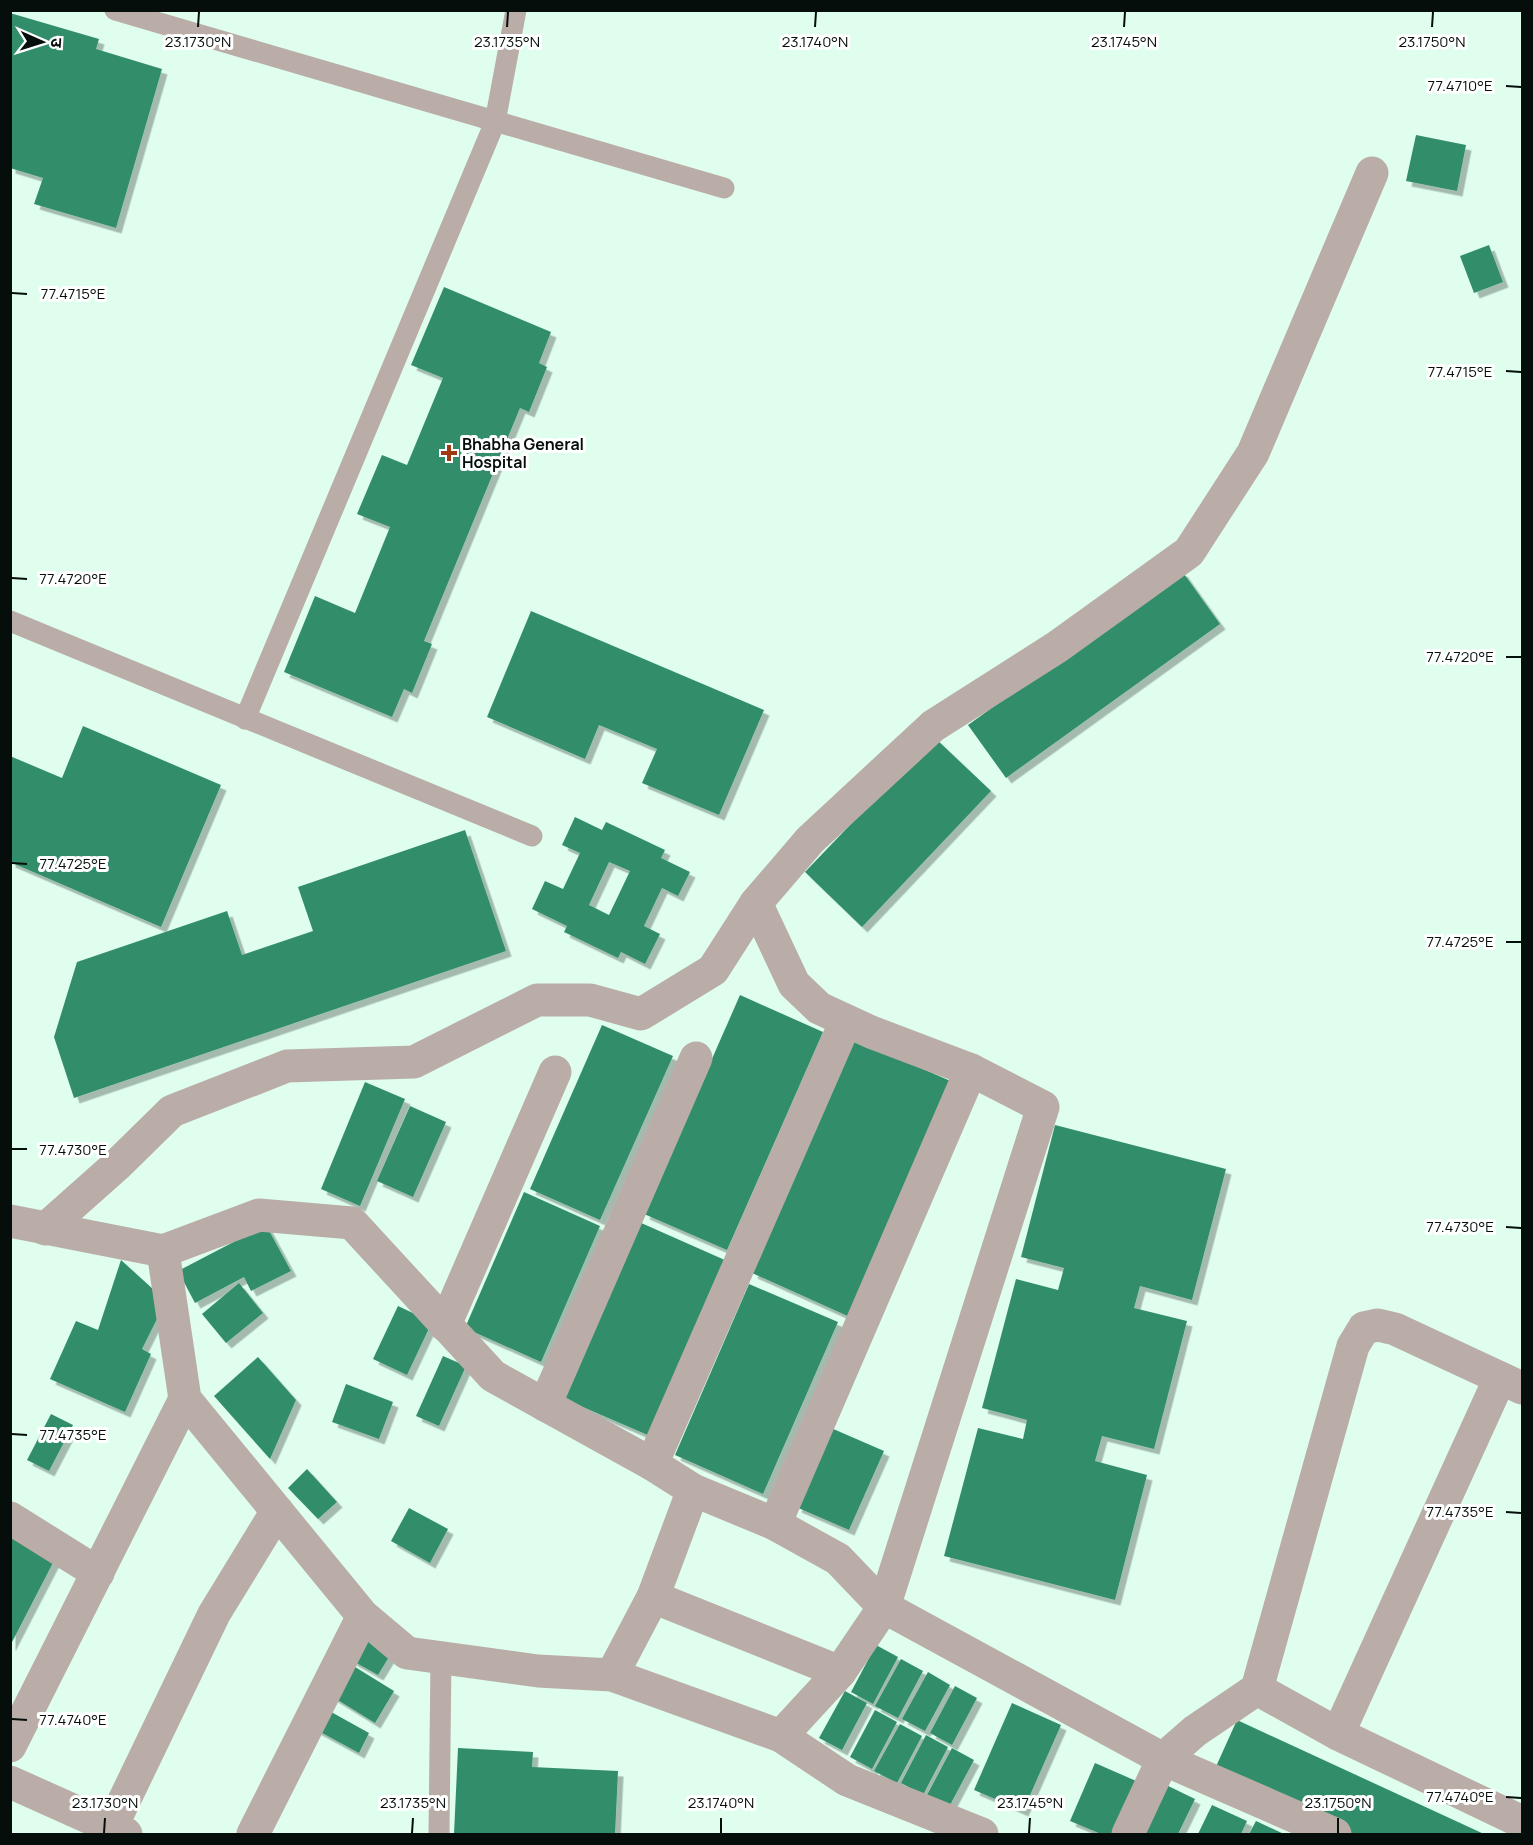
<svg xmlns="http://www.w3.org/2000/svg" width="1533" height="1845" font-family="Manrope,'Noto Sans Devanagari',sans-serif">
  <defs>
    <filter id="shadow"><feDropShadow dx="5.5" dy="5.5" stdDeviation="0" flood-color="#0004"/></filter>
  </defs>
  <rect width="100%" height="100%" fill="#dffeee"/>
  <!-- building -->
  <g fill="#338e6b" fill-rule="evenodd" filter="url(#shadow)">
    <path d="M10,13L99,39L96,49L162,69L116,228L34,204L43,178L10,168Z"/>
    <path d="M1416,135L1466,145L1457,191L1406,181Z"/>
    <path d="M1489,245L1503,282L1474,293L1460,256Z"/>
    <path d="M444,287L551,332L539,363L547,367L529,412L520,408L424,641L432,644L412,693L404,689L392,717L284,672L315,596L355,613L390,527L357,514L382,455L407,465L443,378L411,365Z"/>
    <path d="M1182,571L1220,624L1006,778L968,725Z"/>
    <path d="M531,611L764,710L719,815L642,783L657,749L599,725L585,759L487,717Z"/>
    <path d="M83,726L221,785L161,927L10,862V756L62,778Z"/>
    <path d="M934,737L991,791L862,927L805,872Z"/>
    <path d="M575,817L602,830L606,822L665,850L661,858L690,872L678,896L662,888L644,926L660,934L645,964L621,952L618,958L564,932L567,926L532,909L545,881L563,889L580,853L562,845ZM609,862L630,871L609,915L589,905Z"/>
    <path d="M465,830L506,951L74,1098L54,1037L77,962L227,911L242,955L313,931L298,887Z"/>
    <path d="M740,995L823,1032L727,1250L644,1214Z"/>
    <path d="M602,1025L673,1056L600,1220L530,1189Z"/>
    <path d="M855,1039L955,1083L852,1318L752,1273Z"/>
    <path d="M365,1082L405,1099L360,1206L321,1189Z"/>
    <path d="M410,1106L446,1122L413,1197L377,1181Z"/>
    <path d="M1055,1125L1226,1169L1192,1300L1140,1286L1134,1308L1187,1321L1154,1449L1102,1436L1095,1461L1147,1475L1115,1600L944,1556L978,1428L1023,1439L1027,1420L982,1408L1016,1279L1058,1290L1064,1268L1021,1257Z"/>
    <path d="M524,1192L600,1226L541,1362L465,1328Z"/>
    <path d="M639,1222L727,1261L650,1436L562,1398Z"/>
    <path d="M266,1225L291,1271L251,1291L244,1277L195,1303L178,1271Z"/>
    <path d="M121,1260L166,1301L142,1349L151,1354L125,1412L50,1379L76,1321L98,1330Z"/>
    <path d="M239,1283L263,1313L226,1343L202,1314Z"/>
    <path d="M749,1284L838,1322L763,1494L675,1455Z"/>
    <path d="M398,1306L432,1322L407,1375L373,1359Z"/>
    <path d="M443,1356L466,1366L439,1426L416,1416Z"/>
    <path d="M258,1357L296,1400L270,1459L214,1396Z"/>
    <path d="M346,1384L393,1402L379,1439L332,1422Z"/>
    <path d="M51,1414L73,1425L49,1471L27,1460Z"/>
    <path d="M831,1428L884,1451L849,1530L796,1507Z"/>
    <path d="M307,1469L337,1502L318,1519L288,1488Z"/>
    <path d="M409,1508L448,1529L430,1563L391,1541Z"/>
    <path d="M10,1532L58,1553L10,1646Z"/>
    <path d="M365,1636L392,1652L378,1675L351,1660Z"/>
    <path d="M876,1645L898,1657L873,1704L851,1692Z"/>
    <path d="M901,1659L923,1671L898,1718L875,1706Z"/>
    <path d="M347,1662L394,1691L375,1723L328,1694Z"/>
    <path d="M928,1672L950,1685L925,1731L902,1719Z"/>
    <path d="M955,1686L977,1698L952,1745L930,1733Z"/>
    <path d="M845,1691L867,1703L842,1750L819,1738Z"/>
    <path d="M1012,1703L1061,1725L1023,1811L974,1790Z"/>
    <path d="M324,1708L369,1733L359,1753L313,1728Z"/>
    <path d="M875,1710L897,1722L872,1769L850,1757Z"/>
    <path d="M1237,1720L1484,1834H1351L1214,1771Z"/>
    <path d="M900,1724L922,1736L897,1783L874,1771Z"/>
    <path d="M926,1735L948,1747L923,1795L901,1783Z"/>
    <path d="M458,1748L533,1752L532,1767L618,1771L615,1834H454Z"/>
    <path d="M952,1748L974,1760L949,1807L927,1795Z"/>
    <path d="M1095,1763L1143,1784L1121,1834H1101L1070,1821Z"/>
    <path d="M1160,1782L1195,1799L1178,1834H1135Z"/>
    <path d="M1212,1805L1247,1821L1241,1834H1198Z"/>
    <path d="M1256,1821L1284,1834H1249Z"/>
  </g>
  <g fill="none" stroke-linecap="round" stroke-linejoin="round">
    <!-- service -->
    <g stroke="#baada8" stroke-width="21">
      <path d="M115,10L724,188"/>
      <path d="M10,621L532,836"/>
      <path d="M245,719L495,122L516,10"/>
      <path d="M439,1834L441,1658"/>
    </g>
    <!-- minor -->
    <g stroke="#baada8" stroke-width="33">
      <path d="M756,903L794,984L819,1008L871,1032L971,1070L1043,1107L884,1607L840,1672L781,1736"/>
      <path d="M10,1221L163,1251L259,1215L352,1223L493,1376L652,1464L693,1490L775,1524L838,1559L884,1607L1163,1759L1335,1834"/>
      <path d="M45,1229L117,1165L172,1111L287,1066L414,1062L537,1000H590L641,1014L713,970L756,903L810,840L933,726L1057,647L1189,552L1253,453L1372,173"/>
      <path d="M163,1251L185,1399L363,1616L407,1653L538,1671L612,1675L781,1736L847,1780L982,1834"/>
      <path d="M445,1325L555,1072"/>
      <path d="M545,1405L696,1058"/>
      <path d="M652,1464L846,1021"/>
      <path d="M10,1518L98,1573"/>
      <path d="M775,1524L971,1070"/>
      <path d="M653,1597L840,1672"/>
      <path d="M612,1675L653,1597L693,1490"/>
      <path d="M1257,1689L1353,1346L1364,1328L1378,1325L1395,1329L1522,1388"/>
      <path d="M1338,1734L1500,1378"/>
      <path d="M10,1746L185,1399"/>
      <path d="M10,1782L126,1834"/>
      <path d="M108,1834L214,1614L277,1511"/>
      <path d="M253,1834L363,1616"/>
      <path d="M1128,1834L1163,1759L1195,1731L1257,1689L1338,1734L1522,1822"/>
    </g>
  </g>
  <!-- ticks -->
  <path fill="none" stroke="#050e0a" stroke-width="2" d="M198,27L199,12M507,27L508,12M815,27L816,12M1124,27L1125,12M1432,27L1433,12M1506,86L1521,87M12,293L27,294M1506,371L1521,372M12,578L27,579M1506,657H1521M12,863L27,864M1506,942H1521M12,1149H27M1506,1227L1521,1228M12,1434L27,1435M1506,1512L1521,1513M12,1719L27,1720M1506,1797L1521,1798M104,1833L105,1818M412,1833L413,1818M721,1833V1818M1029,1833L1030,1818M1338,1833V1818"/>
  <!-- markers -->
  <path fill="#9f3911" stroke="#fff" stroke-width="2" d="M446 444h6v6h6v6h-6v6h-6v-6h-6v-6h6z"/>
  <g text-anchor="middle" stroke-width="6" stroke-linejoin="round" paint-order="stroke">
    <!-- poi labels -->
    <g font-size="16" font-weight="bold" fill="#050e0a" stroke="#fff" text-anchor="start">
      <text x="462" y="450">Bhabha General<tspan x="462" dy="18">Hospital</tspan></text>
    </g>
  </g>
  <g font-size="15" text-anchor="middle" fill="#050e0a" stroke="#fff" stroke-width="6" stroke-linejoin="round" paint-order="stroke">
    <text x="198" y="47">23.1730°N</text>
    <text x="507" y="47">23.1735°N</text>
    <text x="815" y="47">23.1740°N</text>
    <text x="1124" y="47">23.1745°N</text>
    <text x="1432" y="47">23.1750°N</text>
    <text x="1460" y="91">77.4710°E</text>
    <text x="73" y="299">77.4715°E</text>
    <text x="1460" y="377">77.4715°E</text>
    <text x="73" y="584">77.4720°E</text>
    <text x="1460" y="662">77.4720°E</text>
    <text x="73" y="869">77.4725°E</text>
    <text x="1460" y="947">77.4725°E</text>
    <text x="73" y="1155">77.4730°E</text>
    <text x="1460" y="1232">77.4730°E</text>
    <text x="73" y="1440">77.4735°E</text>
    <text x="1460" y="1517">77.4735°E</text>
    <text x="73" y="1725">77.4740°E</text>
    <text x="1460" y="1802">77.4740°E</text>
    <text x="105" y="1808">23.1730°N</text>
    <text x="413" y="1808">23.1735°N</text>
    <text x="721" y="1808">23.1740°N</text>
    <text x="1030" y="1808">23.1745°N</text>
    <text x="1338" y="1808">23.1750°N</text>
  </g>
  <!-- border -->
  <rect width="1533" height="1845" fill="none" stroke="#050e0a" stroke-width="24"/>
  <!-- north arrow -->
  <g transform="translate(42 42) rotate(93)" stroke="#ffffff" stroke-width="4.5" paint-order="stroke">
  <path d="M0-4.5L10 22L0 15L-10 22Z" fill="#050e0a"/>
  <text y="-9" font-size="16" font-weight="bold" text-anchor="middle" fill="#050e0a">उ</text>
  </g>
</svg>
